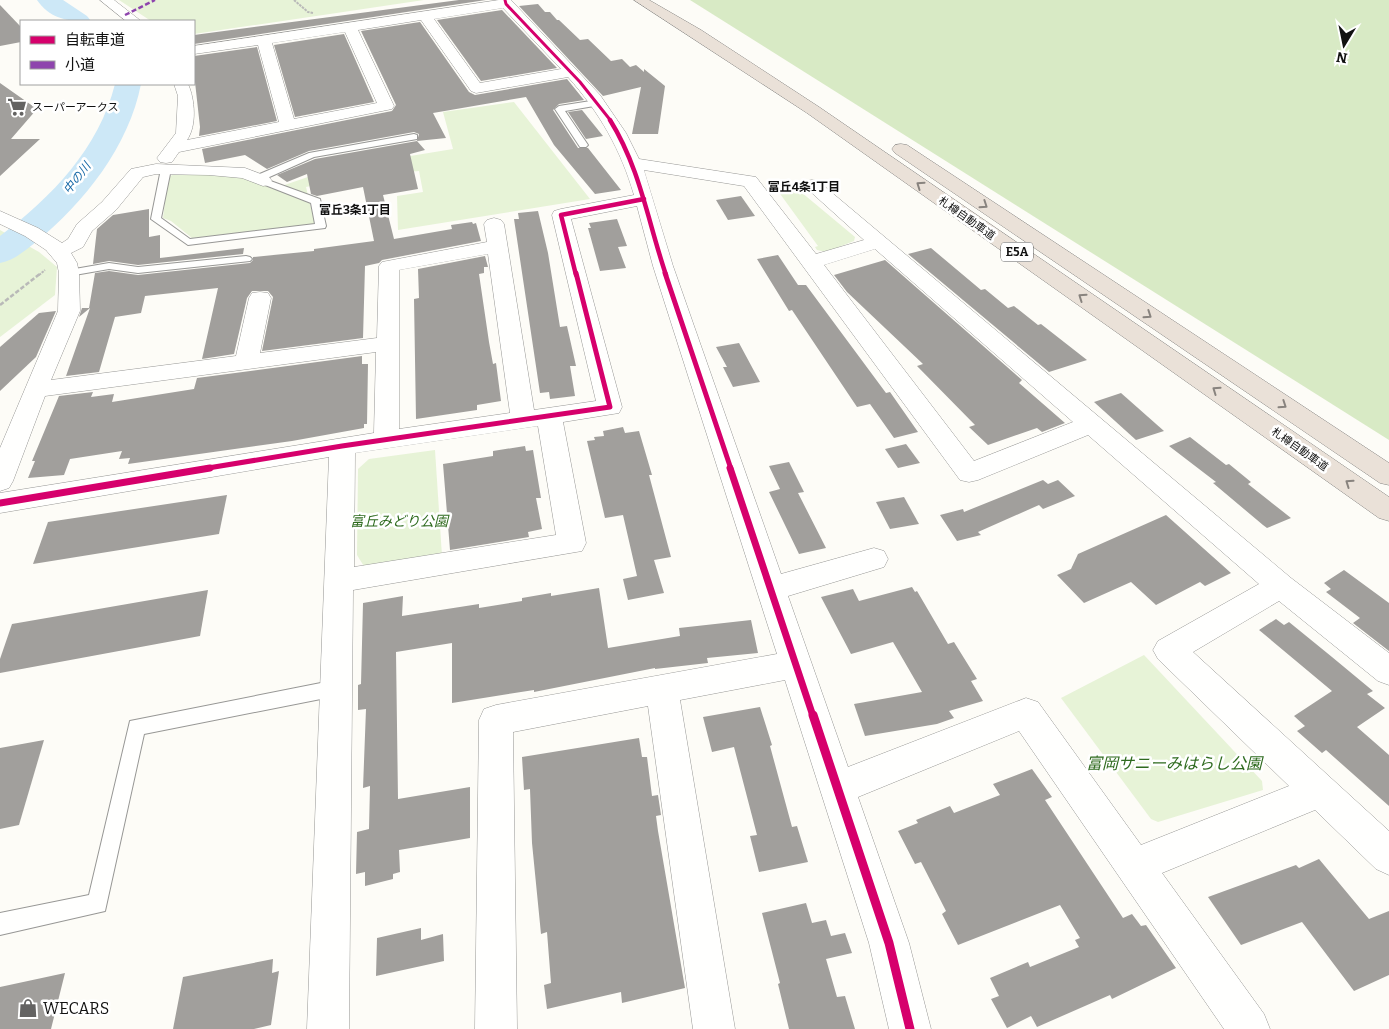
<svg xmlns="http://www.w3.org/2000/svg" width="1389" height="1029" font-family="Bitter,'Noto Sans JP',serif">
  <rect width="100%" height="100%" fill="#fdfcf7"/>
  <!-- green -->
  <g fill="#e7f3d7">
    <path d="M119,0H424L194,34V21H151Z"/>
    <path d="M514,102L590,199L398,230L397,196L423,192L419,171L349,178L306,187L315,224L192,238L171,221L163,218L168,177L177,173L244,177L273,189L331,169L453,149L443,112Z"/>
    <path d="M770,180L789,182L855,237L854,241L826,252L817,250L815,247L818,246Z"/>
    <path d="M0,230L39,252L57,267L55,295L0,337Z"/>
    <path d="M435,450L442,556L365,568L357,555L358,469L369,459Z"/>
    <path d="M1144,655L1262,781L1263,790L1158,822L1151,819L1061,698Z"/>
  </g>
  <!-- forest -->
  <path fill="#d8eac5" d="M690,0H1389V440Z"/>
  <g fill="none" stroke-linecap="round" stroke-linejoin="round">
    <!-- river -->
    <g fill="#cde8f7" fill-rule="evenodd">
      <path d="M37,0H63L87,16L91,21C69,22 50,19 37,0Z"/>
      <path d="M115,84H141C129,146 84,203 36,242C24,251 15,260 0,263V236C52,197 99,148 115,84Z"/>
    </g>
  </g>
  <!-- building -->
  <g fill="#a19f9c">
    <path d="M459,0H486L194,44V35Z"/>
    <path d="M538,4L545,12H550L557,20H559L580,40L588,39L611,61L622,59L630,67L636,65L644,72V69L665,86L658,134H632L641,87L603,96L519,6Z"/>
    <path d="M0,5L21,27V42L0,46Z"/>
    <path d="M502,10L557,68L481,81L437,20Z"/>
    <path d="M420,22L469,92L475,95L567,79L584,100L559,104L553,110L578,148H588L621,190L595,194L554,145L526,97L433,113L446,138L417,141L419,134L414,132L309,151L267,169L245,155L205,163L202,149L392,111L396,105L361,31Z"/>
    <path d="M344,34L374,102L295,117L274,45Z"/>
    <path d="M257,47L277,121L199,136L200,127L195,82L194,83V56Z"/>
    <path d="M0,83L37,109L11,139H40L0,176Z"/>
    <path d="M582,110L603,136L586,139L568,112Z"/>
    <path d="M417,141L425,150L410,154L418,189L383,195L394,239L452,229L451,225L472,222L473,224L476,223L481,241L382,260L379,263L365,266L363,338L262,351L273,297L268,291H252L247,298L234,354L202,359L218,288L145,296L141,313L115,317L99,372L66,376L90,308L79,317L82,308H89L95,273L109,271L138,275L250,263L253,260V257L314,251V249L374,241L363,187L317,196L311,194L307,174L287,182L277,175L315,159Z"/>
    <path d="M741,196L755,216L728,220L716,200Z"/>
    <path d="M149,209V237L160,235V258L244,248L243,254L138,265L109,261L93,264L97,229L113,215Z"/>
    <path d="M538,211L548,253L560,327L567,326L576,366H570L575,396L550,399L549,392L540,393L514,219H519L518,213Z"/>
    <path d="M617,219L627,246L618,247L626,268L600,271L588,228H591L589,223Z"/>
    <path d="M931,248L981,290L985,289L1008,308L1014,306L1038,325L1041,324L1087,360L1049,372L908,254Z"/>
    <path d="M778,255L798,285H806L886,393L890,392L918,432L894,438L870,404L857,407L792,310L789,311L757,259Z"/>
    <path d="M485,256L488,267H484V273L479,274L489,342L493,364L496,363L501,401L477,405V410L416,419L414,299L419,298L418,269Z"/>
    <path d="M885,260L1022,380L1019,383L1065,423L1042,432L1037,428L988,445L969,427L975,425L917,366L923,364L847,292L834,275Z"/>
    <path d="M56,311L36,357L0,391V347L39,313Z"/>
    <path d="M739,343L760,382L733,387L723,367H727L716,347Z"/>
    <path d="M362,356V364H368L367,424H364V428L292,441L128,464L130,458L119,459L122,451L70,459L64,475L28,478L35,461H32L59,396L93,392L91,397L114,394L112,402L194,389L197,378Z"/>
    <path d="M1121,393L1164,431L1136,440L1094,402Z"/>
    <path d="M623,427L625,433L639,431L652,475H649L671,557L654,560L664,593L628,600L623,579L637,576L623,515L605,518L587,441L595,440L594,437L604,436L603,431Z"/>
    <path d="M1190,437L1226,465L1229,464L1251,482L1248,484L1291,518L1267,528L1263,525L1213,483L1216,482L1169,446Z"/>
    <path d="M906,444L920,463L898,468L885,449Z"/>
    <path d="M525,446L526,451L533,450L541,498H536L542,529L528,532L529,537L450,550L443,464L493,456V451Z"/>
    <path d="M789,462L804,492L798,493L826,548L799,554L769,492L780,489L769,466Z"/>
    <path d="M1043,480L1048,484L1058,480L1075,496L1043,509L1039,505L978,532L981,535L957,541L940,515L963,509L964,512Z"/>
    <path d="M227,495L219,534L33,564L48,522Z"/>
    <path d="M904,497L919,524L890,529L876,502Z"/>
    <path d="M1166,515L1231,573L1205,586L1200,582L1156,605L1131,582L1084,603L1057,575L1071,569L1078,554Z"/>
    <path d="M1344,570L1389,603V651L1353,623L1360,618L1326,592L1331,589L1324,583Z"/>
    <path d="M912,587L915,592L917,591L948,644L954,642L977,679L971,681L983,701L949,711L954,718L937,724L865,736L854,704L922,692L893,642L851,654L821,597L853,589L859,601Z"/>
    <path d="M599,588L608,648L680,636L679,628L751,620L758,653L707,658L708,663L655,669V668L534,692V690L452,703V643L396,652L398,799L470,787V838L399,850L400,872L393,874V879L365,886V872L356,874L357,832L369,829L370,786L363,788L366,709L358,710V685L361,684L363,603L403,596L402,616L479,604V608L522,601V598L551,593V596Z"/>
    <path d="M208,590L200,636L0,673V659L12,624Z"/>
    <path d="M1276,619L1284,625L1289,622L1332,657L1373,691L1367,694L1385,708L1357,727L1389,755V806L1326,750L1322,753L1297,731L1305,726L1294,716L1332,691L1259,630Z"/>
    <path d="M760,707L772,745L770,746L792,827L797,826L808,862L759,872L750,836L757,835L734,747L712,752L703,717Z"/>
    <path d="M639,738L642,757H647L652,796L658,795L661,815L656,816L658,831L685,988L622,1003L621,992L547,1009L544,985L551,983L547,932L541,934L532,843L530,789L524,790L522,757Z"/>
    <path d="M44,740L19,825L0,829V748Z"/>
    <path d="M1032,769L1052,797L1045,800L1123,918L1132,914L1141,926L1146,925L1176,968L1112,999L1110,995L1037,1027L1031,1016L1007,1028L991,999L999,996L990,978L1028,962L1030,967L1079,947L1075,940L1080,938L1060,905L958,945L942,914L946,911L921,862L915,864L898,831L918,823L916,820L950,806L954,813L1000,795L993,784Z"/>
    <path d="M1319,859L1369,919L1389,911V975L1354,991L1302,922L1241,945L1208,897L1296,865L1299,868Z"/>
    <path d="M806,903L812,923L826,920L831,936L845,933L852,953L826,959L837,997L845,996L855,1029H789L778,984L780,983L762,913Z"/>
    <path d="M421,928V940L443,934L444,961L376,976L377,938Z"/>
    <path d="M273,959L272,973L279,971L271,1025L254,1029H173L183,977Z"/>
    <path d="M65,973L51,1029H0V987Z"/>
  </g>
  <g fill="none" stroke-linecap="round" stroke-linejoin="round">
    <!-- lane casing -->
    <g stroke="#979795" stroke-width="2">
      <g id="lane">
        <path d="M597,100L600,101V105L565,111L588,145L586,147H580L555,109L559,106Z"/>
        <path d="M414,134L417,135V139L314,157L265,179L320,199L326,226L325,228L188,245L151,219L161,169L166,166L171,169L161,218L190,239L315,224L311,203L260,183L255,180V176L309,153Z"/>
        <path d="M246,256L250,257L252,259L250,261L138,273L109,269L69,276L63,273L69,270L109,263L138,267Z"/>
        <path d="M336,680L342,683L345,688L342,693L336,696L144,734L105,911L0,935V913L89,895L130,721Z"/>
      </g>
    </g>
    <!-- street casing -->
    <g stroke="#979795" stroke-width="1">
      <g id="street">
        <path d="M100,0H114L141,21H126Z"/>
        <path d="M499,0H511L600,95L626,133L639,159L756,177L816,254L864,240L803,185L806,181L812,180L818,181L1291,578L1389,653V685L1378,681L1279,601L1193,652L1389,831V875L1376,869L1315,810L1162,873L1264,1014L1270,1029H1224L1019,731L858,797L909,943L931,1029H889L869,943L785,680L680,700L735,1029H693L648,706L513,732L517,1029H475L479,720L484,709L496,705L777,654L653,266L637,206L571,219L622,407L619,413L563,422L586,543L582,551L353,590L349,1029H307L329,457L0,513V493L374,433L376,352L45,396L13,481L9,488L0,491V448L58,311L59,273L57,263L46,250L25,236L0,224V211L38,228L62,243L68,239L77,224L102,202L131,169L156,164L245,168L269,177L272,181L269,185L263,186L242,178L209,175L156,174L143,177L116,210L92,231L83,247L71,253L77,263L79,273L80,311L51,380L236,356L249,298L252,293L260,292L268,293L271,298L260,353L377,338L379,266L382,262L487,242L484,224L487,220L494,218L501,220L504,224L534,410L596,401L552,215L554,211L561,209L634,195C621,150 600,113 568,77L476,93L471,91L421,20L358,30L394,106L392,109L179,152L172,162L166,163L160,162L157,158L176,133L178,96L174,84H188C195,99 197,126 187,140L279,122L258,45L194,54V46ZM503,8L561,69L480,83L434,19ZM345,32L377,103L294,119L272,43ZM644,170L744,186L960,480L969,482L978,480L1088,435L1259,584L1158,641L1153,650L1158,659L1289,786L1141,845L1038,702L1026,698L848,767L788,596L884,567L888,559L884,551L874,548L781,574L673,266ZM875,249L1073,422L974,461L824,265ZM488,254L510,413L399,429V270ZM538,426L556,535L354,567L355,453Z"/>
      </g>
    </g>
    <!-- highway casing -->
    <g stroke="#858482" stroke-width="1">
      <g id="highway">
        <path d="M634,0H649L701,30L819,107L1389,497V521L1379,518L807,113Z"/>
        <path d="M901,144L907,145L1389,463V485L1380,483L895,153L892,149L895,145Z"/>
      </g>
    </g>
    <!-- path-far1 -->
    <g stroke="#b9b9b8" stroke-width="2" stroke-dasharray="2.5 1" stroke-linecap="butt">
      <path d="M294,0L308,12L313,13"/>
      <path d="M39,275L45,270"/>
    </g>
    <!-- path -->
    <path stroke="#b9b9b8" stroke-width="2.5" stroke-dasharray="4.5 2" stroke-linecap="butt" d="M0,305L41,273"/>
    <!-- lane -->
    <use href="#lane" fill="#fffffe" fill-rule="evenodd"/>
    <!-- street -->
    <use href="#street" fill="#fffffe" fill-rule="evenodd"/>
    <!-- highway -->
    <use href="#highway" fill="#eae1d8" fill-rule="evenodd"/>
    <!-- quiet -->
    <path stroke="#8e44ad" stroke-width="2.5" stroke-dasharray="5 2.5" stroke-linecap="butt" d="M125,15L155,0"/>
    <!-- cycleway-far4 casing -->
    <g stroke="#fff" stroke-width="5">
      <path id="cycleway-far4" d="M505,0L506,4L580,82L611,121"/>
    </g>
    <!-- cycleway-far3 casing -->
    <g stroke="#fff" stroke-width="6">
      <g id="cycleway-far3">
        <path d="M610,120C640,168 648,222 666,275"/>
        <path d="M576,275L561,215L644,199"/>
      </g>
    </g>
    <!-- cycleway-far2 casing -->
    <g stroke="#fff" stroke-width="8">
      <g id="cycleway-far2">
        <path d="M665,273L731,469"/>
        <path d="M202,469L342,446L610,407L576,273"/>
      </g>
    </g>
    <!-- cycleway-far1 casing -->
    <g stroke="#fff" stroke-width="10">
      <g id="cycleway-far1">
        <path d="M730,468L813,716"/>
        <path d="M0,503L210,468"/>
      </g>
    </g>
    <!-- cycleway casing -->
    <g stroke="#fff" stroke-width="12">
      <path id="cycleway" d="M813,715L889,943L910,1029"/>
    </g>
    <!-- cycleway-far4 -->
    <use href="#cycleway-far4" stroke="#d6006c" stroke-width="3"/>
    <!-- cycleway-far3 -->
    <use href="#cycleway-far3" stroke="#d6006c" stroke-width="4.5"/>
    <!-- cycleway-far2 -->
    <use href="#cycleway-far2" stroke="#d6006c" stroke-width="5"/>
    <!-- cycleway-far1 -->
    <use href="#cycleway-far1" stroke="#d6006c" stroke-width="7"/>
    <!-- cycleway -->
    <use href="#cycleway" stroke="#d6006c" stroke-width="9"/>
  </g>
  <!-- one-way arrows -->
  <defs><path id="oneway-chevron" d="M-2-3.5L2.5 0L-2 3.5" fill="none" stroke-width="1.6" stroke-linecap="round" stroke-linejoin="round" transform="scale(1.25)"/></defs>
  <g stroke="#88837e">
    <use href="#oneway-chevron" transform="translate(920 185) rotate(-145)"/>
    <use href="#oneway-chevron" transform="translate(984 205) rotate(34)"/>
    <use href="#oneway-chevron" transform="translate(1082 297) rotate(-145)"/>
    <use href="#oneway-chevron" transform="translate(1148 315) rotate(34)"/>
    <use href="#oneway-chevron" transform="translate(1216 390) rotate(-145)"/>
    <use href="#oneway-chevron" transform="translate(1283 405) rotate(34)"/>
    <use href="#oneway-chevron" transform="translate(1349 483) rotate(-145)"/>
  </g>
  <!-- icons -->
  <defs>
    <g id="supermarket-bare" transform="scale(1.5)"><path d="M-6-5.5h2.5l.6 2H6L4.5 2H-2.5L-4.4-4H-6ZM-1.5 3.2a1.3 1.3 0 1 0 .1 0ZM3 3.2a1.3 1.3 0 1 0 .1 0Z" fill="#646362" stroke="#fff" stroke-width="2.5" paint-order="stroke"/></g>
    <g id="shop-bare" transform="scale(1.5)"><path d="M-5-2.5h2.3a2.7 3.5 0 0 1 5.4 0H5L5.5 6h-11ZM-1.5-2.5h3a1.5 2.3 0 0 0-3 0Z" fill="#646362" stroke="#fff" stroke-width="2.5" paint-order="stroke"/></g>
  </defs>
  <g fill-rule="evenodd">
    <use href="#supermarket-bare" x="17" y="107"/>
    <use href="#shop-bare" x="28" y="1008"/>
  </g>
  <g text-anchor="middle" stroke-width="5" stroke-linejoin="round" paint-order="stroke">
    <!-- far-poi labels -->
    <g font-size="11" fill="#111" stroke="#fff" text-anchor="start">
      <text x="32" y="111">スーパーアークス</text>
    </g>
    <!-- far-street labels -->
    <g font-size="11" fill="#111" stroke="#fff">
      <text transform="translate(967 218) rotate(35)" y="4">札樽自動車道</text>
      <text transform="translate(1300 449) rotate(35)" y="4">札樽自動車道</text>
    </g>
    <!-- far-water labels -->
    <g font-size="12" font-style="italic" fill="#1768a6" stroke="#fff">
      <text transform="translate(77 178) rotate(-52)" y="4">中の川</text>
    </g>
    <!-- far-neighbourhood labels -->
    <g font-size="12" font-weight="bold" fill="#111" stroke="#fff">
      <text x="804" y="191">富丘4条1丁目</text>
      <text x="355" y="214">富丘3条1丁目</text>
    </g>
    <!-- shield labels -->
    <rect fill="#fff" stroke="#585858" stroke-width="1" x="1001" y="242.5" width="32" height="19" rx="4"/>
    <g font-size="12" font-weight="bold" fill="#111">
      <text x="1017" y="256">E5A</text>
    </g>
    <!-- park labels -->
    <g font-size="14" font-style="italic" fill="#2f6b1f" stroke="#fff">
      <text x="399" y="526">富丘みどり公園</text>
    </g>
    <!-- near-park labels -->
    <g font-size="16" font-style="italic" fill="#2f6b1f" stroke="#fff">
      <text x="1174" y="769">富岡サニーみはらし公園</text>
    </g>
    <!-- near-poi labels -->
    <g font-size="16" fill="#111" stroke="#fff" text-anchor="start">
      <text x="43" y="1014">WECARS</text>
    </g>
  </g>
  <!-- legend -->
  <rect x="20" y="20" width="175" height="65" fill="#ffffff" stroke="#a0a0a0"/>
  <rect x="30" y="36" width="25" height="8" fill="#d6006c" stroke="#a0a0a0"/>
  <text x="65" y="45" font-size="15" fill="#111111">自転車道</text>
  <rect x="30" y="61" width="25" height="8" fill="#8e44ad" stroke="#a0a0a0"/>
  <text x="65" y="70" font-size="15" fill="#111111">小道</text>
  <!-- north arrow -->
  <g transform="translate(1344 45) rotate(190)" stroke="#ffffff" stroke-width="4" paint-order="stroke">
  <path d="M0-4L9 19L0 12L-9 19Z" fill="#111111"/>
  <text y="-8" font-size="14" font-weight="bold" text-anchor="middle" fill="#111111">N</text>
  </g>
</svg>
